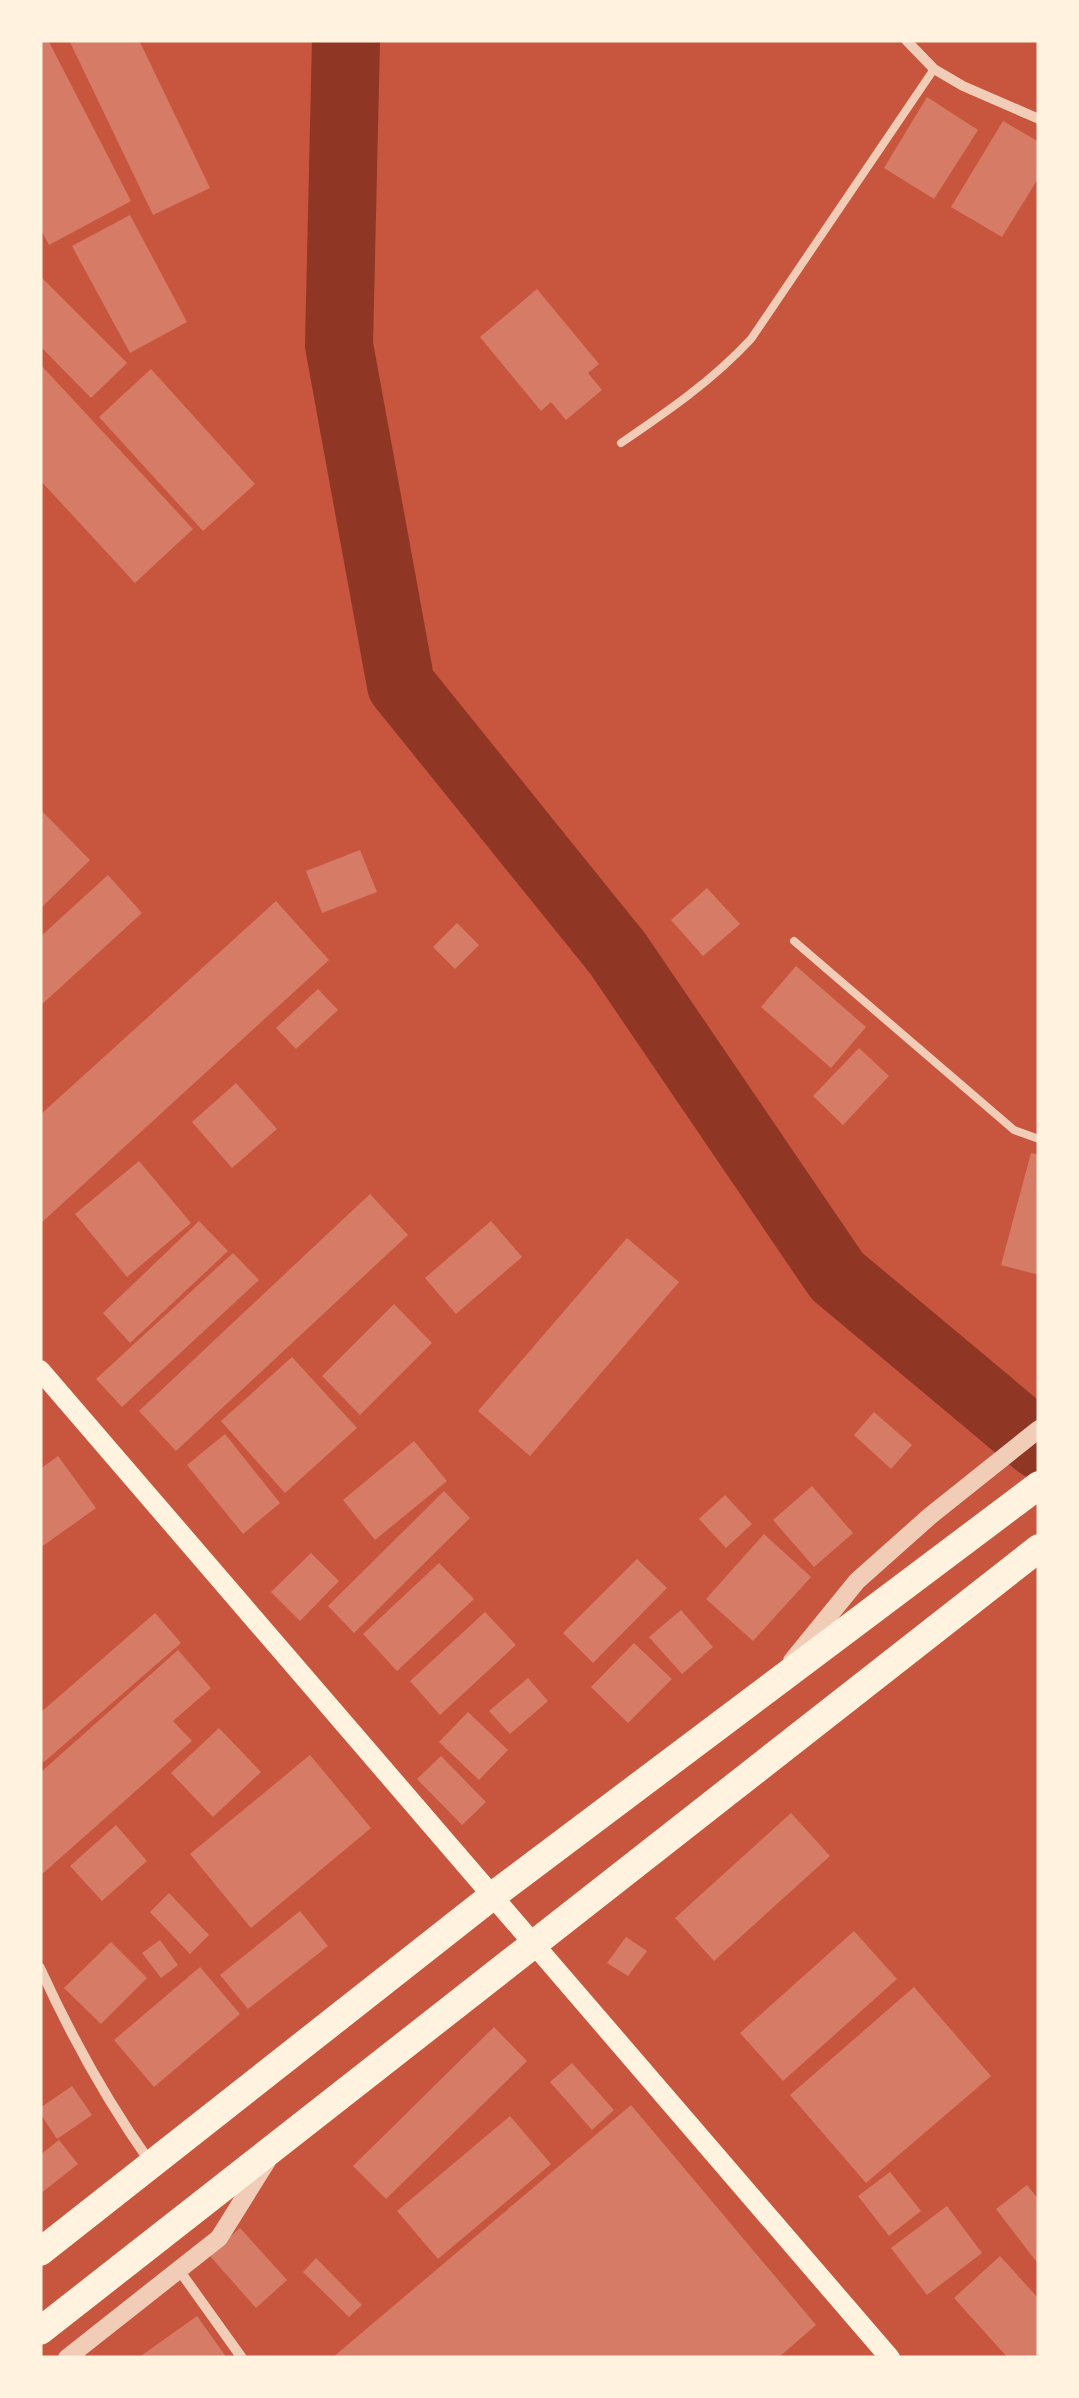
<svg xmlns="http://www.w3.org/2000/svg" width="1079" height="2398" font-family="Poppins,sans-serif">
  <rect width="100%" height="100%" fill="#c8553d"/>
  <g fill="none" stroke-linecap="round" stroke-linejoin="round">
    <!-- river -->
    <path stroke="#8f3625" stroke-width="68" d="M346,40L339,345L401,685L618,954L837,1276L1039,1445"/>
  </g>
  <!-- building -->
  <g fill="#d67c66">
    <path d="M40,40H48L131,201L49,245L40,228Z"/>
    <path d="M69,40H139L210,188L153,215Z"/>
    <path d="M927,97L978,130L934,199L884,168Z"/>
    <path d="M1003,121L1039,142V177L1002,237L951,207Z"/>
    <path d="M130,215L187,322L130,353L72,246Z"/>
    <path d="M40,276L127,363L91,398L40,346Z"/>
    <path d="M537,289L599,364L588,373L602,390L566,420L551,402L541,411L480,337Z"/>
    <path d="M40,364L193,529L135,583L40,480Z"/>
    <path d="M151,369L255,484L203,531L99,417Z"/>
    <path d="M40,809L90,860L40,909Z"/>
    <path d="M360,850L377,892L322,913L306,871Z"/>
    <path d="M108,875L142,913L40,1006V937Z"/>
    <path d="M707,888L740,924L703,956L671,920Z"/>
    <path d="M276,901L329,960L40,1224V1115Z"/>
    <path d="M457,923L479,945L455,969L433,947Z"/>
    <path d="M796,966L866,1027L831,1068L761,1007Z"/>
    <path d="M318,989L338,1010L296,1049L276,1028Z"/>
    <path d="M859,1048L889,1076L843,1125L813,1096Z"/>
    <path d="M236,1083L277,1129L232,1168L192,1122Z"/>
    <path d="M1031,1153L1039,1155V1275L1001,1265Z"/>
    <path d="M139,1161L191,1223L127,1277L75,1214Z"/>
    <path d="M370,1194L408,1235L176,1451L139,1411Z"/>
    <path d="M199,1221L228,1251L130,1343L103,1313Z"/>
    <path d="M491,1221L522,1257L456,1314L425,1278Z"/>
    <path d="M627,1238L679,1282L530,1456L478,1411Z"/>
    <path d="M233,1253L259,1280L122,1407L96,1379Z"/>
    <path d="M394,1304L432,1343L360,1415L322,1376Z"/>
    <path d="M292,1357L357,1428L285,1493L221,1421Z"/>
    <path d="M874,1412L912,1445L891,1469L854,1435Z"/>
    <path d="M225,1434L280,1503L243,1534L187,1465Z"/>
    <path d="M414,1441L447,1481L375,1540L343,1500Z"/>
    <path d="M58,1456L96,1508L40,1548V1469Z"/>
    <path d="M812,1486L853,1533L814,1567L773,1520Z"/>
    <path d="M444,1491L470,1518L354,1633L328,1606Z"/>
    <path d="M725,1495L752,1524L726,1548L699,1519Z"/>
    <path d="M764,1534L811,1577L753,1641L706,1599Z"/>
    <path d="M311,1553L339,1581L300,1621L271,1592Z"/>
    <path d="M637,1559L667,1588L593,1663L563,1633Z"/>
    <path d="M439,1563L474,1599L397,1671L363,1634Z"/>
    <path d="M681,1610L713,1647L682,1674L649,1637Z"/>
    <path d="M485,1612L516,1645L440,1715L410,1681Z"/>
    <path d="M155,1613L181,1643L44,1762L40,1757V1713Z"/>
    <path d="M634,1643L672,1679L628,1723L591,1687Z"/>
    <path d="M178,1650L211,1688L173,1721L192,1741L40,1876V1773Z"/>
    <path d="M528,1678L548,1701L510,1734L489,1711Z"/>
    <path d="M468,1712L508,1750L479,1780L439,1742Z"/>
    <path d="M219,1728L261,1772L213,1817L171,1773Z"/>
    <path d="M310,1755L371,1828L251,1928L190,1854Z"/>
    <path d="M441,1756L486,1802L462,1825L417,1779Z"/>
    <path d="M791,1813L830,1856L714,1961L675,1918Z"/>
    <path d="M116,1825L147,1861L102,1901L70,1866Z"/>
    <path d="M169,1893L209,1935L190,1954L150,1912Z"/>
    <path d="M300,1911L328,1946L248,2009L220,1975Z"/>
    <path d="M854,1931L897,1979L783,2081L740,2033Z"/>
    <path d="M626,1937L647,1951L628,1976L607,1963Z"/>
    <path d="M160,1940L178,1965L161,1978L142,1953Z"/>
    <path d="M111,1942L147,1978L101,2024L64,1988Z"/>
    <path d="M200,1967L240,2014L154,2087L114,2040Z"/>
    <path d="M914,1987L991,2076L866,2183L790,2095Z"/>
    <path d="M494,2027L527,2061L386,2199L353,2166Z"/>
    <path d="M572,2063L614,2110L592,2130L550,2082Z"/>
    <path d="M72,2086L92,2115L57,2139L40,2113V2108Z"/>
    <path d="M631,2105L816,2325L778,2358H332Z"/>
    <path d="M510,2116L551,2164L438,2259L397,2211Z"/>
    <path d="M59,2140L78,2164L40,2194V2155Z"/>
    <path d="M890,2172L921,2211L889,2236L858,2196Z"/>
    <path d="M1027,2185L1039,2200V2265L996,2209Z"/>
    <path d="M947,2206L982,2253L927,2295L891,2248Z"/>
    <path d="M240,2228L287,2280L256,2308L209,2255Z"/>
    <path d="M1000,2256L1039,2299V2358H1008L954,2298Z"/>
    <path d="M316,2258L362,2305L349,2317L303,2272Z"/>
    <path d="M197,2316L227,2358H138Z"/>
  </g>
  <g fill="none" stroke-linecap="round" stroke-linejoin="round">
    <!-- service -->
    <g stroke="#f1ccb7" stroke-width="8">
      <path d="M621,443C668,411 712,381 751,339L934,69"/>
      <path d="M794,941L1014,1130L1039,1139"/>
    </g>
    <!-- minor -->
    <g stroke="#f1ccb7" stroke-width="10">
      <path d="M906,40L934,69L963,86L1039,119"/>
      <path d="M40,1968C71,2036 106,2100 150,2162"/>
      <path d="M179,2270L242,2358"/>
    </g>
    <!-- tertiary -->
    <g stroke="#f1ccb7" stroke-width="18">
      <path d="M792,1661L857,1581L930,1516L1039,1429"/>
      <path d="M67,2358L219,2238L267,2161"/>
    </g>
    <!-- secondary -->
    <path stroke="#fff3e0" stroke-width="20" d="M40,1370L890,2358"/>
    <!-- trunk -->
    <g stroke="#fff3e0" stroke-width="28">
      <path d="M40,2252L491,1897L1039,1485"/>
      <path d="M40,2331L1039,1548"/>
    </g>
  </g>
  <!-- border -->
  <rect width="1079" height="2398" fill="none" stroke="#fff3e0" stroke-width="85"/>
</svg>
